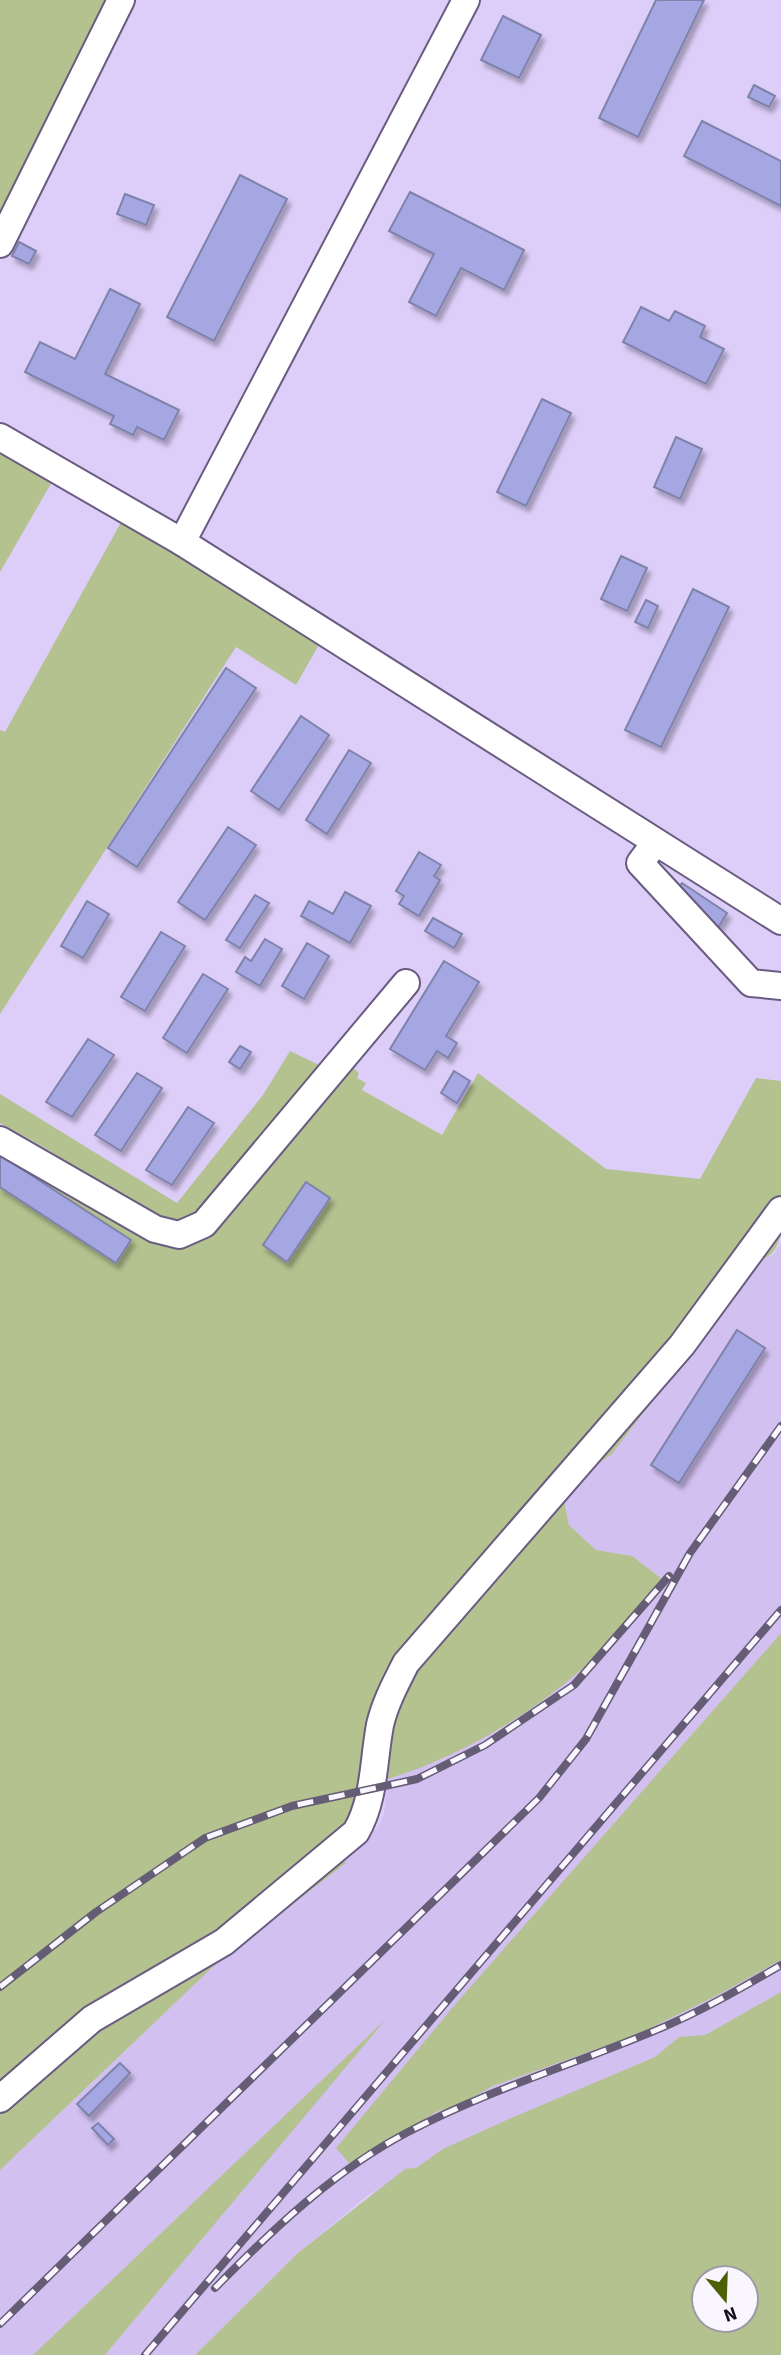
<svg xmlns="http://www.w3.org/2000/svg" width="781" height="2355" font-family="'Source Sans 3',sans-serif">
  <defs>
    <filter id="shadow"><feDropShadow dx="3.5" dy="5.5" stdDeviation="2" flood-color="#0004"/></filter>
  </defs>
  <rect width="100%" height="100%" fill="#ddcef9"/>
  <!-- built -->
  <path fill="#d2c0f1" d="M781,1243V1633L458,2001L350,2163L436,2112L493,2086L636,2035L690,2008L781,1954V1992L705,2035L454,2146L368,2195L299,2252L195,2355H105L379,2026L33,2355H0V2170L218,1962L345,1864L341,1858L378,1827L384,1814L388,1779L442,1759L505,1727L598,1657L649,1602L666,1582L632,1556L596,1550L569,1525L564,1501L585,1474L611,1455L762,1260L773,1255Z"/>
  <!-- green -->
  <g fill="#b3c28f" fill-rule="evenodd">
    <path d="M0,0H112L0,229Z"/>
    <path d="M0,426L56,475L0,572Z"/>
    <path d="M124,517L320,643L296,685L236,647L0,1014V730L5,732Z"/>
    <path d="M290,1051L321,1066L191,1222L159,1221L45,1148L0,1123V1094L177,1203L263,1095Z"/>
    <path d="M348,1064L359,1073L357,1078L366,1083L362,1090L442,1135L478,1073L606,1169L700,1179L756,1078L781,1081V1195L677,1342L402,1662L350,1835L0,2092V1135L181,1234Z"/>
    <path d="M781,1214C781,1235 781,1251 762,1260L611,1455L584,1474L564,1501L569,1525L596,1550L632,1556L666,1582C592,1673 501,1743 388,1779L391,1729L412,1668Z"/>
    <path d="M781,1633V1960L716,1996L636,2035L493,2086L461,2104L436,2112L350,2164L336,2148L458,2001Z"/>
    <path d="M341,1858L346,1863L218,1962L0,2170V2106L24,2083Z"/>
    <path d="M781,1992V2355H195L299,2252L405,2169L416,2168L443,2149L509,2119L655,2057L679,2037L705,2035ZM704,2278H746V2320H704Z"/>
    <path d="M386,2019L105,2355H33Z"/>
  </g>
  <!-- building -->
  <g fill="#a4a7e1" stroke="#7f82aa" stroke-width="2" filter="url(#shadow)">
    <path d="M656,0H704L638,137L599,118Z"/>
    <path d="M503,16L541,35L519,78L481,60Z"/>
    <path d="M754,85L775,96L769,107L748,97Z"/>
    <path d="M702,121L781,161V206L684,156Z"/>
    <path d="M240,175L287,199L214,341L167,317Z"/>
    <path d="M410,192L524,250L504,290L461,268L436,316L409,302L434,254L389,231Z"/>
    <path d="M125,194L154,205L146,225L117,214Z"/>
    <path d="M19,242L36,251L29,264L12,256Z"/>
    <path d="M110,289L140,304L105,374L179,410L164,440L137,427L133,435L110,424L114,416L25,372L40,342L75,359Z"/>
    <path d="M641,307L669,321L675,311L705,326L700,337L724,349L706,384L623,342Z"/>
    <path d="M542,399L571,413L526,506L497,492Z"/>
    <path d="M676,437L702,449L680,499L654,487Z"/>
    <path d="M621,556L647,568L627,611L601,599Z"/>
    <path d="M693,589L729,607L661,747L625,730Z"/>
    <path d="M646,600L658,606L648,628L635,622Z"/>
    <path d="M226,668L256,688L137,867L108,848Z"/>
    <path d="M301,716L329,735L279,810L251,791Z"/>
    <path d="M349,750L371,763L327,834L306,820Z"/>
    <path d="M228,827L256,845L205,920L178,902Z"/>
    <path d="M419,852L441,865L434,876L440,880L419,916L399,904L404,896L396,891Z"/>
    <path d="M682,883L727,913L718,928L685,905L677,890Z"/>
    <path d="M345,892L371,906L350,943L301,916L309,901L333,914Z"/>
    <path d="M255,895L269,903L240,948L226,940Z"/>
    <path d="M87,901L109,914L83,958L61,946Z"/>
    <path d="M433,918L462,934L454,948L425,931Z"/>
    <path d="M161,932L185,946L145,1011L121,997Z"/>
    <path d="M265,939L282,949L260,986L236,972L245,957L251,961Z"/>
    <path d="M307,943L329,956L304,999L282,986Z"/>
    <path d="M444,961L479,982L446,1036L457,1043L448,1058L437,1051L425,1070L390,1049Z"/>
    <path d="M203,974L228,989L187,1053L163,1038Z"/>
    <path d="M88,1039L114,1055L72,1117L46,1102Z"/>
    <path d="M240,1046L251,1052L240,1069L229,1062Z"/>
    <path d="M454,1071L470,1081L457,1103L441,1093Z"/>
    <path d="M137,1073L162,1088L121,1151L95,1135Z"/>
    <path d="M188,1107L214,1123L172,1185L146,1170Z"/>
    <path d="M0,1155L131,1240L116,1263L0,1187Z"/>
    <path d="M306,1182L330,1198L287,1262L263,1245Z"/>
    <path d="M737,1330L765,1348L679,1483L651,1465Z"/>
    <path d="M120,2063L130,2073L89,2116L77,2104Z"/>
    <path d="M98,2123L114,2139L108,2145L92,2128Z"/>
  </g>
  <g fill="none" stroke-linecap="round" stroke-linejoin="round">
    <!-- minor casing -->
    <g stroke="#6a5b81" stroke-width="30">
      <g id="minor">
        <path d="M0,244L121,0"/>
        <path d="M0,437L182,542L781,921"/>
        <path d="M182,542L466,0"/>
        <path d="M655,843L640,863L751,983L781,986"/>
        <path d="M0,1140L155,1229L179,1235L204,1224L406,983"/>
        <path d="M0,2099L92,2019L224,1942L356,1832C375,1799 373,1762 380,1725C385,1703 396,1683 406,1663L682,1345L781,1210"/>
      </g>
    </g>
    <!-- minor -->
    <use href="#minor" stroke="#fff" stroke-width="26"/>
    <!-- rail casing -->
    <g stroke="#655c75" stroke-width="8">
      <g id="rail">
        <path d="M0,1987L96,1912L205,1838L292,1806L417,1779L485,1745L574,1685L669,1576"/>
        <path d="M215,2288C273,2229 335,2170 408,2132C488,2090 572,2065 654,2031C698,2013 740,1989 781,1965"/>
        <path d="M0,2324L539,1798L586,1739L690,1553L781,1426"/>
        <path d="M145,2355L781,1610"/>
      </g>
    </g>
    <!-- rail -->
    <use href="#rail" stroke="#f9f6ff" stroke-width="5" stroke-dasharray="16" stroke-linecap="butt"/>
  </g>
  <!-- north arrow -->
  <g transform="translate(725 2299) rotate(161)"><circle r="33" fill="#f9f6ff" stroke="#9e9aa5" stroke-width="2"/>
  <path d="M0-5L12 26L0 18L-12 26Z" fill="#4e6006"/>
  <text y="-10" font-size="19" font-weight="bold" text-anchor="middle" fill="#15101e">N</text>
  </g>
</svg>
